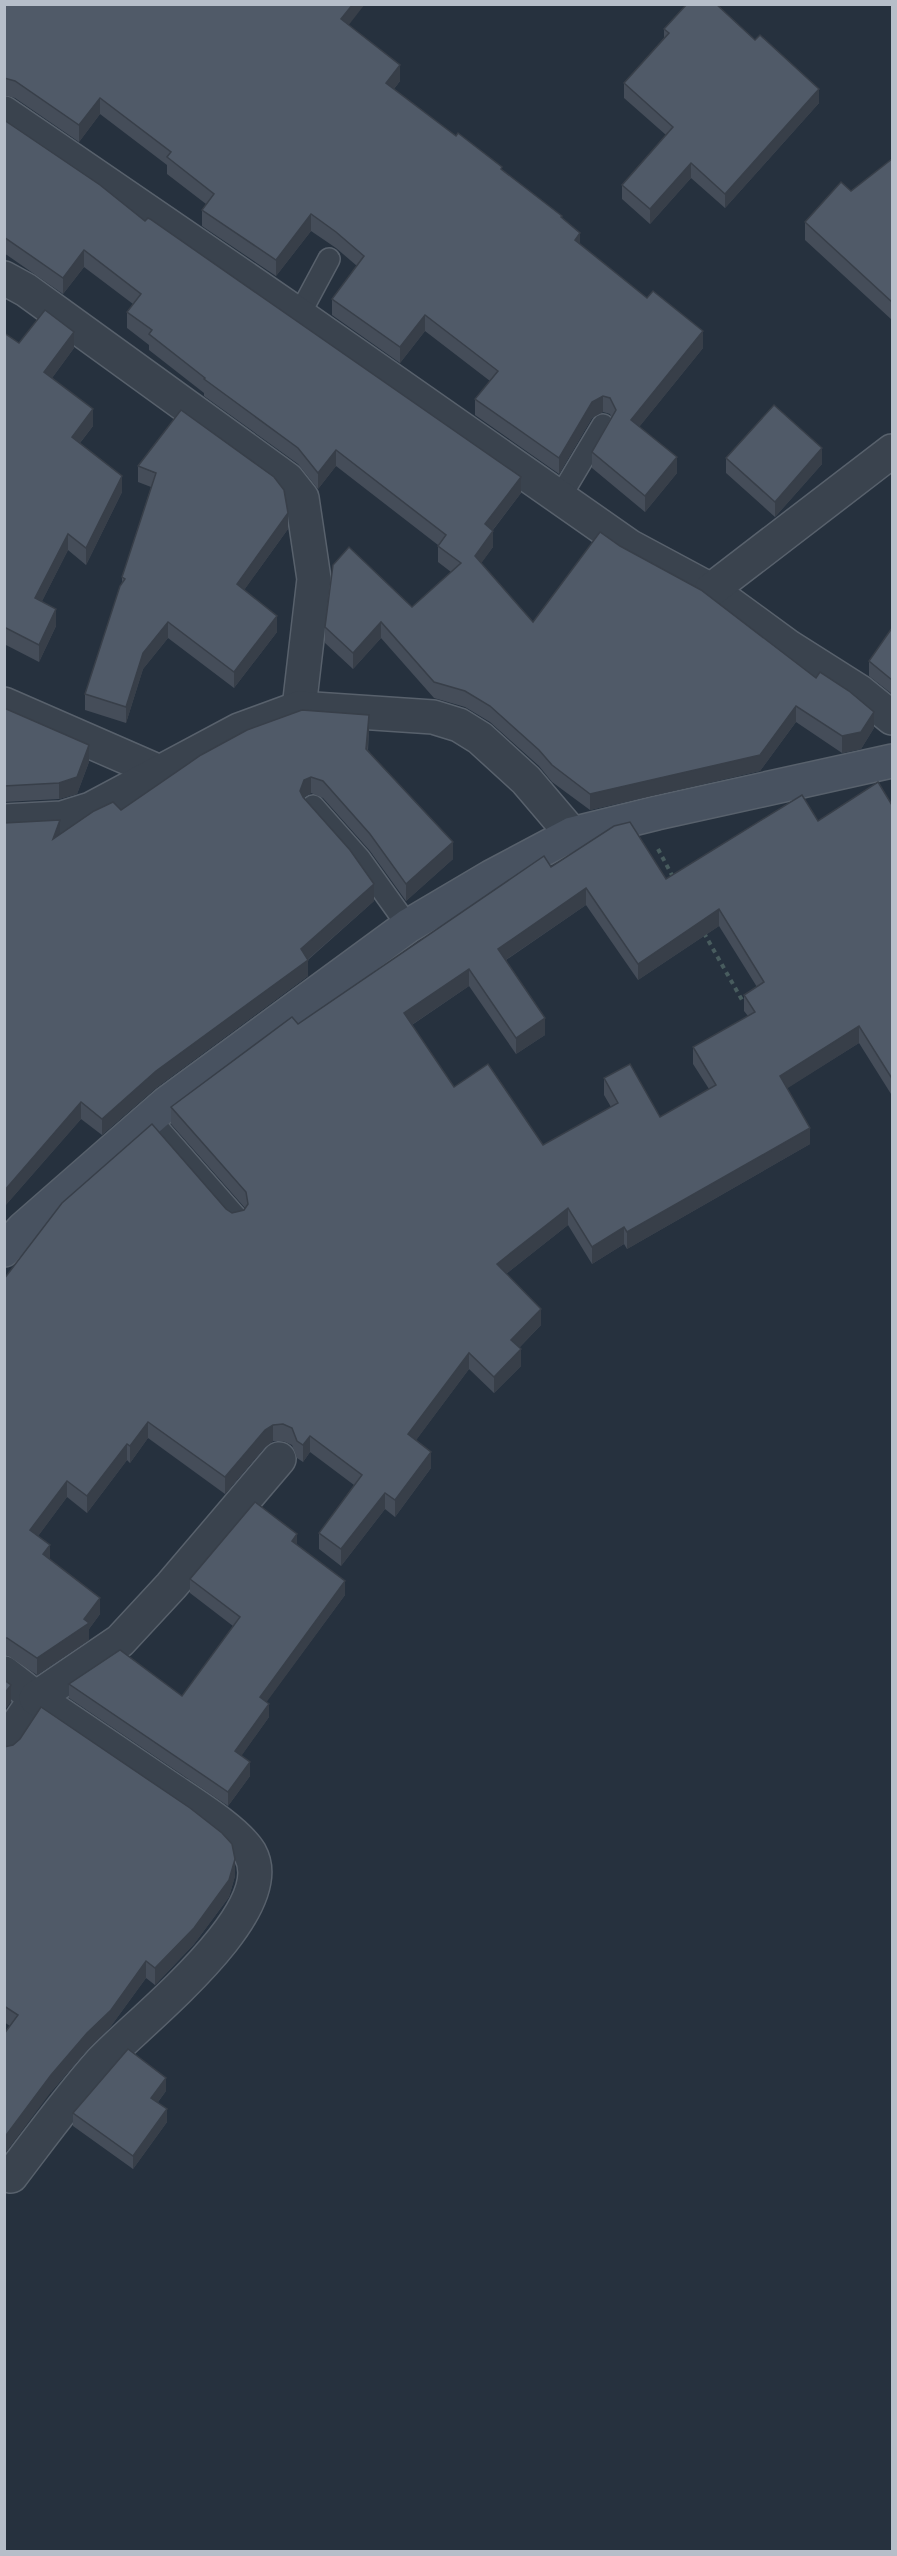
<svg xmlns="http://www.w3.org/2000/svg" width="897" height="2556" font-family="'Space Grotesk',sans-serif">
  <rect width="100%" height="100%" fill="#26313e"/>
  <g fill="none" stroke-linecap="round" stroke-linejoin="round">
    <!-- service casing -->
    <g stroke="#58616c" stroke-width="24">
      <g id="service">
        <path d="M299,315L329,259"/>
        <path d="M560,497L603,425"/>
        <path d="M313,806L360,859L408,926"/>
        <path d="M149,1118L236,1217"/>
      </g>
    </g>
    <!-- minor casing -->
    <g stroke="#58616c" stroke-width="36">
      <g id="minor">
        <path d="M4,113L299,315L629,546L711,590L789,647L860,692L892,718"/>
        <path d="M4,278L26,290L287,479L302,498L314,579L299,708"/>
        <path d="M711,590L892,451"/>
        <path d="M4,704L162,773"/>
        <path d="M4,821L62,818L91,809L239,730L299,708L433,717L459,725L480,738L526,780L572,834"/>
        <path d="M4,1673L36,1698L4,1745"/>
        <path d="M11,2176C40,2138 69,2098 101,2062C137,2023 283,1912 250,1853C237,1831 191,1803 169,1788C125,1758 80,1728 36,1698L120,1641L171,1586L279,1459"/>
      </g>
    </g>
    <!-- secondary casing -->
    <g stroke="#58616c" stroke-width="36">
      <path id="secondary" d="M4,1250L23,1229L167,1103L408,926L491,877L572,834L657,813L892,761"/>
    </g>
    <!-- path -->
    <g stroke="#485c5e" stroke-width="4" stroke-dasharray="4.5 4.5" stroke-linecap="butt">
      <path d="M658,849L674,879"/>
      <path d="M704,933L742,1000"/>
    </g>
    <!-- service -->
    <use href="#service" stroke="#3a434e" stroke-width="21"/>
    <!-- minor -->
    <use href="#minor" stroke="#3a434e" stroke-width="33"/>
    <!-- secondary -->
    <use href="#secondary" stroke="#485260" stroke-width="33"/>
  </g>
  <!-- wall -->
  <g fill="#454d59" fill-rule="evenodd">
    <path d="M4,4L349,25L400,81L394,89L456,136L502,171L562,218L580,244L703,348L639,427L677,473L645,512L592,468V452L611,417L610,414L603,412L592,418L559,474L475,415V399L490,381L425,331L400,363L332,315V299L357,266L336,248L311,231L276,276L202,226V210L206,204L167,174V165L100,114L79,142L15,98L4,95Z"/>
    <path d="M664,29L819,103L725,208L691,178L650,224L622,199V185L666,135L624,98V83L664,38Z"/>
    <path d="M4,120L145,221L521,493L493,530V547L481,563L533,622L874,728L861,749L842,753L796,722L760,771L590,810L552,782L539,766L490,722L465,707L434,698L381,638L353,669L325,643V627L412,607L451,572L438,562V545L336,466L318,489L298,464L204,396V393L149,350V345L127,328V312L133,304L84,267L63,294L4,253Z"/>
    <path d="M892,159V320L805,240V222L851,191Z"/>
    <path d="M4,333L19,343L74,348L52,378L93,426L80,443L122,492L86,565L68,550L42,601L56,626L39,662L4,644Z"/>
    <path d="M726,458L822,464L775,517L726,473Z"/>
    <path d="M138,466L288,529L244,590L277,632L234,688L168,638L143,669L126,723L85,710V694L122,582V577L151,487L138,482Z"/>
    <path d="M892,628V694L869,676V661Z"/>
    <path d="M4,708L89,762L77,794L59,799L4,802Z"/>
    <path d="M369,731L368,750L453,859L406,901L370,851L323,798L311,793L304,797V798L374,901L308,960V976L156,1088L102,1135L81,1119L4,1207V823L60,834L121,810Z"/>
    <path d="M892,805L891,1094L859,1043L787,1088L810,1144L627,1249L624,1244L592,1264L568,1225L506,1274L541,1325L519,1348L521,1366L494,1393L469,1369L416,1440L431,1468L395,1517L385,1509L341,1566L319,1549V1533L354,1485L310,1452L303,1462L297,1458L292,1445L283,1441H273L265,1447L225,1494L148,1438L130,1463L127,1460L87,1513L67,1497L38,1536L50,1559L100,1614L89,1629V1640L37,1675L7,1655H4V1279L226,1209L232,1213L244,1210L245,1208L171,1124V1107L298,1024L551,867L666,879L818,821ZM586,905L638,980L719,926L757,987L744,995V1011L748,1016L693,1047V1064L709,1089L660,1117L604,1078V1095L611,1107L543,1145L454,1087L412,1025L469,986L516,1054L545,1035L506,960Z"/>
    <path d="M297,1546L345,1595L266,1702L269,1717L241,1756L250,1776L228,1806L69,1698V1684L182,1696L233,1626L190,1593V1579Z"/>
    <path d="M4,1747L235,1876L229,1897L194,1944L155,1985L146,1978L111,2026L87,2050L51,2092L10,2026L4,2022Z"/>
    <path d="M166,2091L158,2102L167,2122L133,2169L73,2126V2113Z"/>
  </g>
  <!-- shaded-wall -->
  <g fill="#383f49">
    <path d="M353,4H365L341,35V19Z"/>
    <path d="M400,65V81L386,99V83Z"/>
    <path d="M819,89V103L725,208V194Z"/>
    <path d="M100,98V114L79,142V125Z"/>
    <path d="M691,163V178L650,224V209Z"/>
    <path d="M311,214V231L276,276V260Z"/>
    <path d="M580,233V249L575,240Z"/>
    <path d="M84,250V267L63,294V278Z"/>
    <path d="M425,315V331L400,363V347Z"/>
    <path d="M703,331V348L631,437V420Z"/>
    <path d="M74,332V348L44,389V372Z"/>
    <path d="M603,396V412L592,418L559,474V458L592,402Z"/>
    <path d="M93,409V426L72,453V437Z"/>
    <path d="M822,448V464L775,517V502Z"/>
    <path d="M336,450V466L318,489V473Z"/>
    <path d="M677,457V473L645,512V496Z"/>
    <path d="M122,476V492L86,565V548Z"/>
    <path d="M521,477V493L485,540V524Z"/>
    <path d="M288,513V529L237,600V584Z"/>
    <path d="M493,531V547L475,572V556Z"/>
    <path d="M68,534V550L35,615V598Z"/>
    <path d="M56,609V626L39,662V645Z"/>
    <path d="M277,616V632L234,688V672Z"/>
    <path d="M168,622V638L143,669L126,723V707L143,653Z"/>
    <path d="M381,622V638L353,669V653Z"/>
    <path d="M796,706V722L760,771L590,810V794Z"/>
    <path d="M874,712V728L861,749L842,753V736Z"/>
    <path d="M369,715V731L366,765V749Z"/>
    <path d="M89,745V762L77,794L59,799V783Z"/>
    <path d="M311,777V793L304,797L300,808V791L304,780Z"/>
    <path d="M60,820V837L53,839Z"/>
    <path d="M453,842V859L406,901V884Z"/>
    <path d="M374,884V901L307,960H308V976L156,1088L102,1135V1119L156,1071L301,949Z"/>
    <path d="M586,888V905L498,965V949Z"/>
    <path d="M719,909V926L638,980V964Z"/>
    <path d="M469,969V986L404,1030V1013Z"/>
    <path d="M545,1018V1035L516,1054V1038Z"/>
    <path d="M859,1026V1043L780,1093V1076Z"/>
    <path d="M892,1076V1093L891,1094V1077Z"/>
    <path d="M81,1102V1119L4,1207V1191Z"/>
    <path d="M810,1128V1144L627,1249V1232Z"/>
    <path d="M568,1208V1225L497,1281V1264Z"/>
    <path d="M624,1227V1244L592,1264V1247Z"/>
    <path d="M541,1309V1325L511,1356V1340Z"/>
    <path d="M521,1349V1366L494,1393V1377Z"/>
    <path d="M469,1353V1369L408,1451V1434Z"/>
    <path d="M148,1422V1438L130,1463V1446Z"/>
    <path d="M273,1425V1441L265,1447L225,1494V1477L265,1430Z"/>
    <path d="M310,1436V1452L303,1462V1445Z"/>
    <path d="M127,1444V1460L87,1513V1496Z"/>
    <path d="M431,1452V1468L395,1517V1500Z"/>
    <path d="M67,1481V1497L30,1547V1530Z"/>
    <path d="M385,1493V1509L341,1566V1549Z"/>
    <path d="M297,1534V1548L292,1541Z"/>
    <path d="M50,1545V1562L43,1554Z"/>
    <path d="M345,1581V1595L260,1711V1697Z"/>
    <path d="M100,1598V1614L89,1629V1640L37,1675V1658L84,1619Z"/>
    <path d="M11,1685V1702L4,1711V1694Z"/>
    <path d="M269,1704V1717L235,1765V1751Z"/>
    <path d="M250,1762V1776L228,1806V1792Z"/>
    <path d="M235,1859V1876L229,1897L194,1944L155,1985V1968Z"/>
    <path d="M146,1961V1978L111,2026L87,2050L51,2092L4,2155V2138L51,2075Z"/>
    <path d="M166,2078V2091L151,2111V2098Z"/>
    <path d="M167,2109V2122L133,2169V2156Z"/>
  </g>
  <!-- building -->
  <g fill="#505a68" stroke="#383f49" stroke-width="1.5" fill-rule="evenodd">
    <path d="M4,4H353L341,19L400,65L386,83L456,136L458,133L502,167L501,169L562,216L561,217L580,233L575,240L647,298L653,291L703,331L631,420L677,457L645,496L592,452L616,410L610,398L603,396L592,402L559,458L475,399L498,371L425,315L400,347L332,299L364,256L336,232L311,214L276,260L202,210L214,194L167,157L171,152L100,98L79,125L15,81L4,78Z"/>
    <path d="M687,4H716L755,40L760,35L819,89L725,194L691,163L650,209L622,185L673,127L624,83L669,33L664,29Z"/>
    <path d="M4,120L100,185L145,221L148,218L150,219L521,477L485,524L493,531L475,556L533,622L600,532L620,546L701,590L816,678L820,672L849,691L874,712L861,732L842,736L796,706L760,755L590,794L552,765L539,750L490,706L465,691L434,682L381,622L353,653L325,627L333,565L349,547L412,607L461,563L438,546L446,535L336,450L318,473L298,448L204,379L205,378L149,334L152,330L127,312L141,294L84,250L63,278L4,237Z"/>
    <path d="M892,159V302L805,222L841,182L851,191Z"/>
    <path d="M45,310L74,332L44,372L93,409L72,437L122,476L86,548L68,534L35,598L56,609L39,645L4,627V333L19,343Z"/>
    <path d="M774,405L822,448L775,502L726,458Z"/>
    <path d="M181,410L274,477L284,490L288,513L237,584L277,616L234,672L168,622L143,653L126,707L85,694L120,586L125,579L122,577L156,473L138,466Z"/>
    <path d="M892,628V680L869,661Z"/>
    <path d="M4,708L89,745L77,777L59,783L4,786Z"/>
    <path d="M302,710L369,715L366,749L453,842L406,884L370,834L323,781L311,777L304,780L300,791L303,797L350,850L374,884L301,949L308,960L156,1071L102,1119L81,1102L4,1191V823L60,820L53,839L94,811L113,802L121,810L201,755L247,730Z"/>
    <path d="M878,782L892,805V1076L891,1077L859,1026L780,1076L810,1128L627,1232L624,1227L592,1247L568,1208L497,1264L541,1309L511,1340L521,1349L494,1377L469,1353L408,1434L431,1452L395,1500L385,1493L341,1549L319,1533L362,1475L310,1436L303,1445L297,1441L292,1428L283,1424L273,1425L265,1430L225,1477L148,1422L130,1446L127,1444L87,1496L67,1481L30,1530L50,1545L43,1554L100,1598L84,1619L89,1623L37,1658L7,1638H4V1279L62,1203L152,1124L226,1209L232,1213L244,1210L248,1204L246,1192L171,1107L292,1017L298,1024L544,856L551,867L614,826L630,822L666,879L802,795L818,821ZM586,888L638,964L719,909L764,982L744,995L755,1012L693,1047L716,1085L660,1117L630,1064L604,1078L618,1103L543,1145L488,1064L454,1087L404,1013L469,969L516,1038L545,1018L498,949Z"/>
    <path d="M255,1502L297,1534L292,1541L345,1581L260,1697L269,1704L235,1751L250,1762L228,1792L69,1684L120,1650L182,1696L240,1617L190,1579Z"/>
    <path d="M4,1680L11,1685L4,1694Z"/>
    <path d="M41,1707L190,1808L222,1833L232,1844L235,1859L229,1880L194,1928L155,1968L146,1961L111,2010L87,2033L51,2075L4,2138V2034L18,2015L4,2006V1747L13,1745L20,1739Z"/>
    <path d="M128,2049L166,2078L151,2098L167,2109L133,2156L73,2113Z"/>
  </g>
  <!-- border -->
  <rect width="897" height="2556" fill="none" stroke="#b6bec9" stroke-width="12"/>
</svg>
